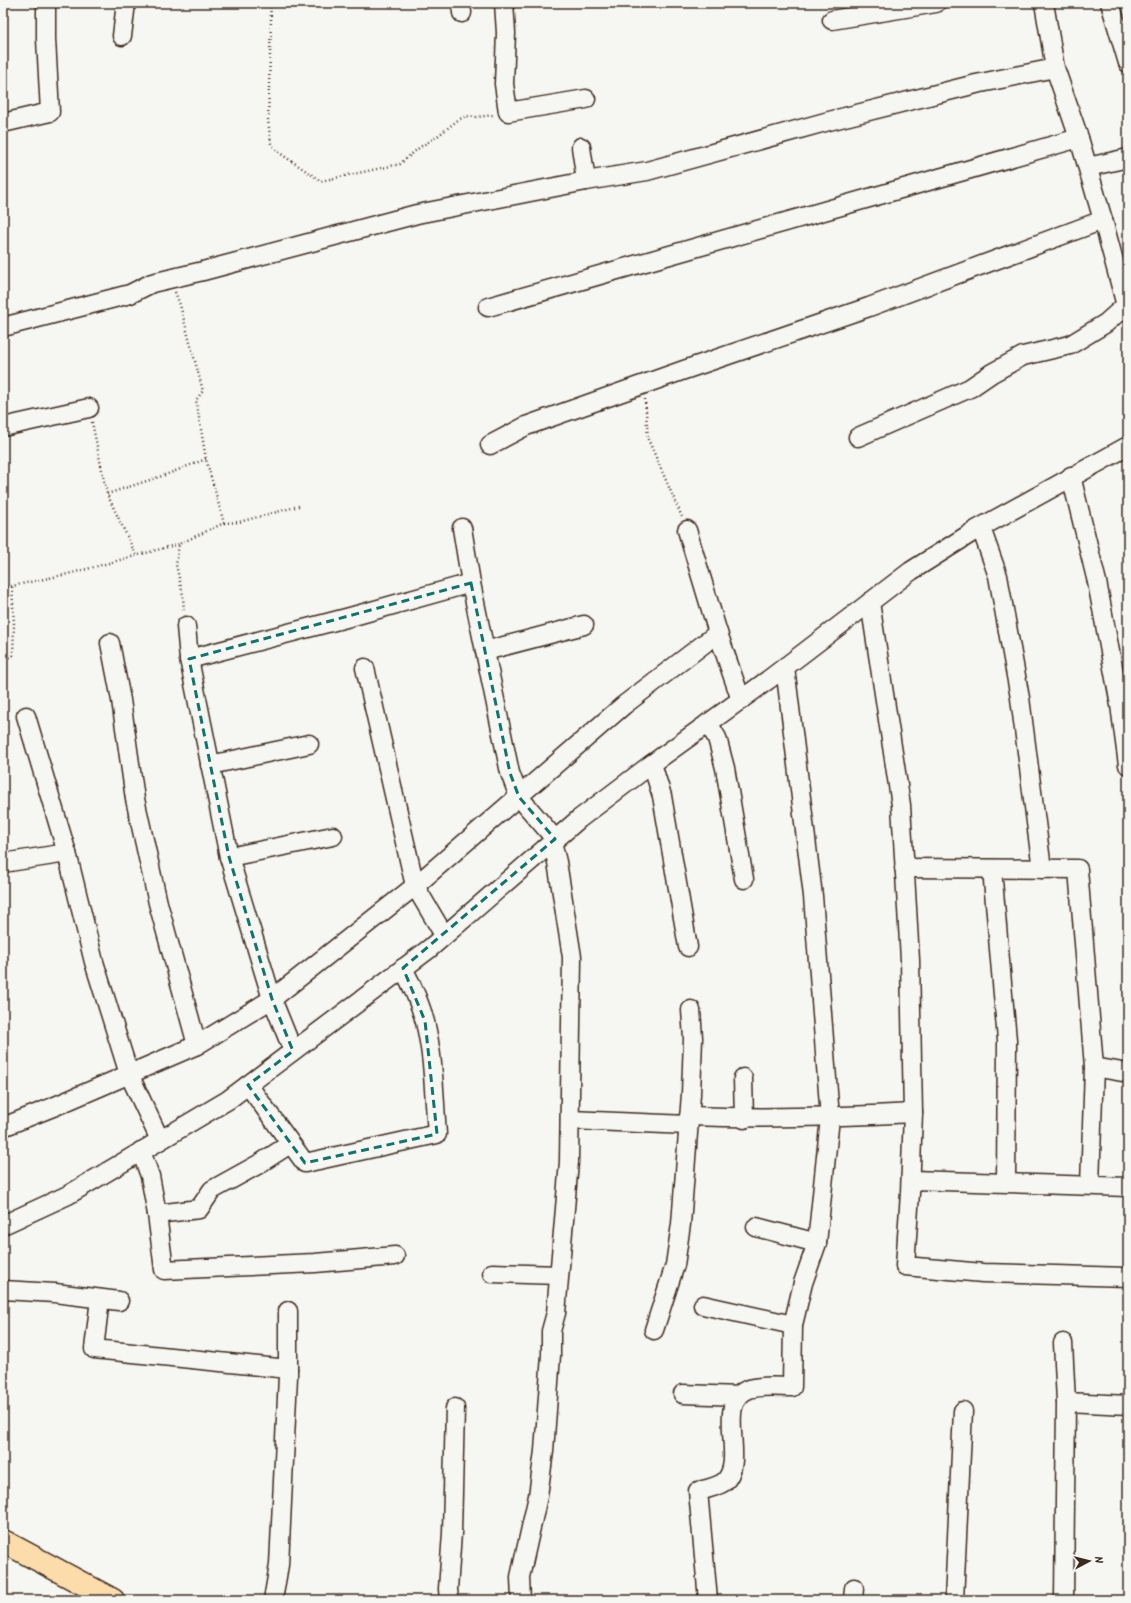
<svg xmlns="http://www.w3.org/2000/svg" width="1131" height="1603" font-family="Kalam,sans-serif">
  <rect width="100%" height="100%" fill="#f6f6f2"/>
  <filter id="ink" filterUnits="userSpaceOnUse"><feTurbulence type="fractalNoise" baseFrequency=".025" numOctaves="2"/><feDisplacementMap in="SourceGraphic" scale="8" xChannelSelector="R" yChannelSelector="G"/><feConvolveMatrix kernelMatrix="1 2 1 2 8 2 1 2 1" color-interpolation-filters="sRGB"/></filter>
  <g filter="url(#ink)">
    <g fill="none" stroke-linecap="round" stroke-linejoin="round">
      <!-- minor casing -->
      <g stroke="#3b2a1e" stroke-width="21">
        <g id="minor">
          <path d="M461,3L462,13"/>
          <path d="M504,3L506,33L504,84L508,112L586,99"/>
          <path d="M1044,3L1055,68L1079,138L1103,220L1128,313"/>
          <path d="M1110,3L1128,63"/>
          <path d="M832,20L936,3"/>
          <path d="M122,36L126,3"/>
          <path d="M3,123L50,112L46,39V3"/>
          <path d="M581,147L586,181"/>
          <path d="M1088,167L1128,158"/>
          <path d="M488,307L1079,138"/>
          <path d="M3,327L130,294L152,283L203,271L417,214L586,181L647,171L829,121L976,84L1055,68"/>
          <path d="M3,427L89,408"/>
          <path d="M858,437L970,388L992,373L1023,356L1070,345L1106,323L1126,305"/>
          <path d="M490,445L526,426L684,370L869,307L1103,220"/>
          <path d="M1071,476L1097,582L1120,705L1128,765"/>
          <path d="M462,528L471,583L510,773L519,797L555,839"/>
          <path d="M981,528L998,576L1020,698L1042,869"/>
          <path d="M687,530L718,633L741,700"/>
          <path d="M870,602L901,805L910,960L913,1113L910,1193L905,1266L983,1273L1128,1277"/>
          <path d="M186,626L189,659L229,857L272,999L293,1051"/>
          <path d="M110,643L121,700L135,799L158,903L197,1045"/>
          <path d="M485,651L584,625"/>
          <path d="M189,659L350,617L471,583"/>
          <path d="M365,668L415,886L444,935"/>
          <path d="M26,716L67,853L94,962L129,1074L160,1140"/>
          <path d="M708,723L717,738L725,768L744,879"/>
          <path d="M652,764L662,796L688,947"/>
          <path d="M210,765L309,744"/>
          <path d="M229,857L333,836"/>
          <path d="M3,863L67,853"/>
          <path d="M904,868L1078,869L1094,1067L1090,1185"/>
          <path d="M992,869L1007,1040L1006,1182"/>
          <path d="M1094,1067L1128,1073"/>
          <path d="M743,1078L744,1119"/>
          <path d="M248,1085L305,1163L437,1134C434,1097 434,1058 425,1022C420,1003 412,985 403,968"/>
          <path d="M689,1116C764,1119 838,1117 913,1113"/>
          <path d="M570,1120L688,1125"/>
          <path d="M3,1127L53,1107L197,1045L272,999L415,886L624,705L718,633"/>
          <path d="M141,1151L150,1176L157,1214L199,1209L212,1190L259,1164L290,1144"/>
          <path d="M911,1180L1128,1187"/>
          <path d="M157,1214L164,1270L315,1263L395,1256"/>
          <path d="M3,1225L68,1195L228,1100L429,949L579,819L649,766L768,680L911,571L976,530L1128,446"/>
          <path d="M756,1227L817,1243"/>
          <path d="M492,1273L559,1275"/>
          <path d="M3,1290L55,1293L119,1301"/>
          <path d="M100,1299L94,1349L288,1369"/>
          <path d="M703,1305L793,1325"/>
          <path d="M654,1330L675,1265L681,1224L691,1094L693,1038L691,1010"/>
          <path d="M1063,1343L1066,1402L1064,1600"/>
          <path d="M683,1394L739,1396"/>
          <path d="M1066,1402L1128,1405"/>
          <path d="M273,1600L279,1565L288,1376V1311"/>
          <path d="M449,1600L448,1589L452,1533L455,1408"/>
          <path d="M521,1600L520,1577L538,1496L544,1451L551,1355V1331L556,1313L569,1162L572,957L557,862L552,842"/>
          <path d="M708,1600L698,1491C707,1489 717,1487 724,1482C748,1461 713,1402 749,1389C762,1385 778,1387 792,1387L793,1325L803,1283L817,1243L830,1118L813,896L785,667"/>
          <path d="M853,1600L854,1588"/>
          <path d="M954,1600L963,1411"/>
        </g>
      </g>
      <!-- major casing -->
      <g stroke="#3b2a1e" stroke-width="25">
        <path id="major" d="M3,1541L113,1600"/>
      </g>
      <!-- path -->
      <g stroke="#3b2a1e" stroke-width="2.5" stroke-dasharray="1 3" stroke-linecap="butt">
        <path d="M270,3L271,20L268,120L271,144L281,154L321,181L400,164L420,147L435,138L458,120L466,116L477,117L494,115"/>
        <path d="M175,292L180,305L203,391L196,400L206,459L224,523L179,544L176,565L183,595L184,612"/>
        <path d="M645,399L648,439L682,517"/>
        <path d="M92,422L107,494L136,555"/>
        <path d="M107,494L165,475L206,459"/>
        <path d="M224,523L239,522L299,506"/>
        <path d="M3,588L72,573L179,544"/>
        <path d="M3,663L13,655L14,624L12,585"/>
      </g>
      <!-- minor -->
      <use href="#minor" stroke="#f6f6f2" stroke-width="18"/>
      <!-- major -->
      <use href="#major" stroke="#fddcac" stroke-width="22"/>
    </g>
  </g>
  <!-- marked area -->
  <path fill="none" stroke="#0f766e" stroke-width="3" stroke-dasharray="8 5" stroke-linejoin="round" d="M471,583L510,773L519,797L555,839L403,968L425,1021L437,1134L305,1163L248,1085L293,1051L272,999L229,857L189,659Z"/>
  <!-- margin -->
  <rect width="1131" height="1603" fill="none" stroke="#f6f6f2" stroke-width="16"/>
  <rect x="8" y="8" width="1115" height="1587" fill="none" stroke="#3b2a1e" stroke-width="1.5" filter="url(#ink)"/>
  <!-- north arrow -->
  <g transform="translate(1089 1561) rotate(83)" stroke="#f6f6f2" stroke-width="3" paint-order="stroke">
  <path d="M0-3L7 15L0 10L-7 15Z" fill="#3b2a1e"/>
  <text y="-6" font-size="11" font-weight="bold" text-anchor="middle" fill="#3b2a1e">N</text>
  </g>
</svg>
